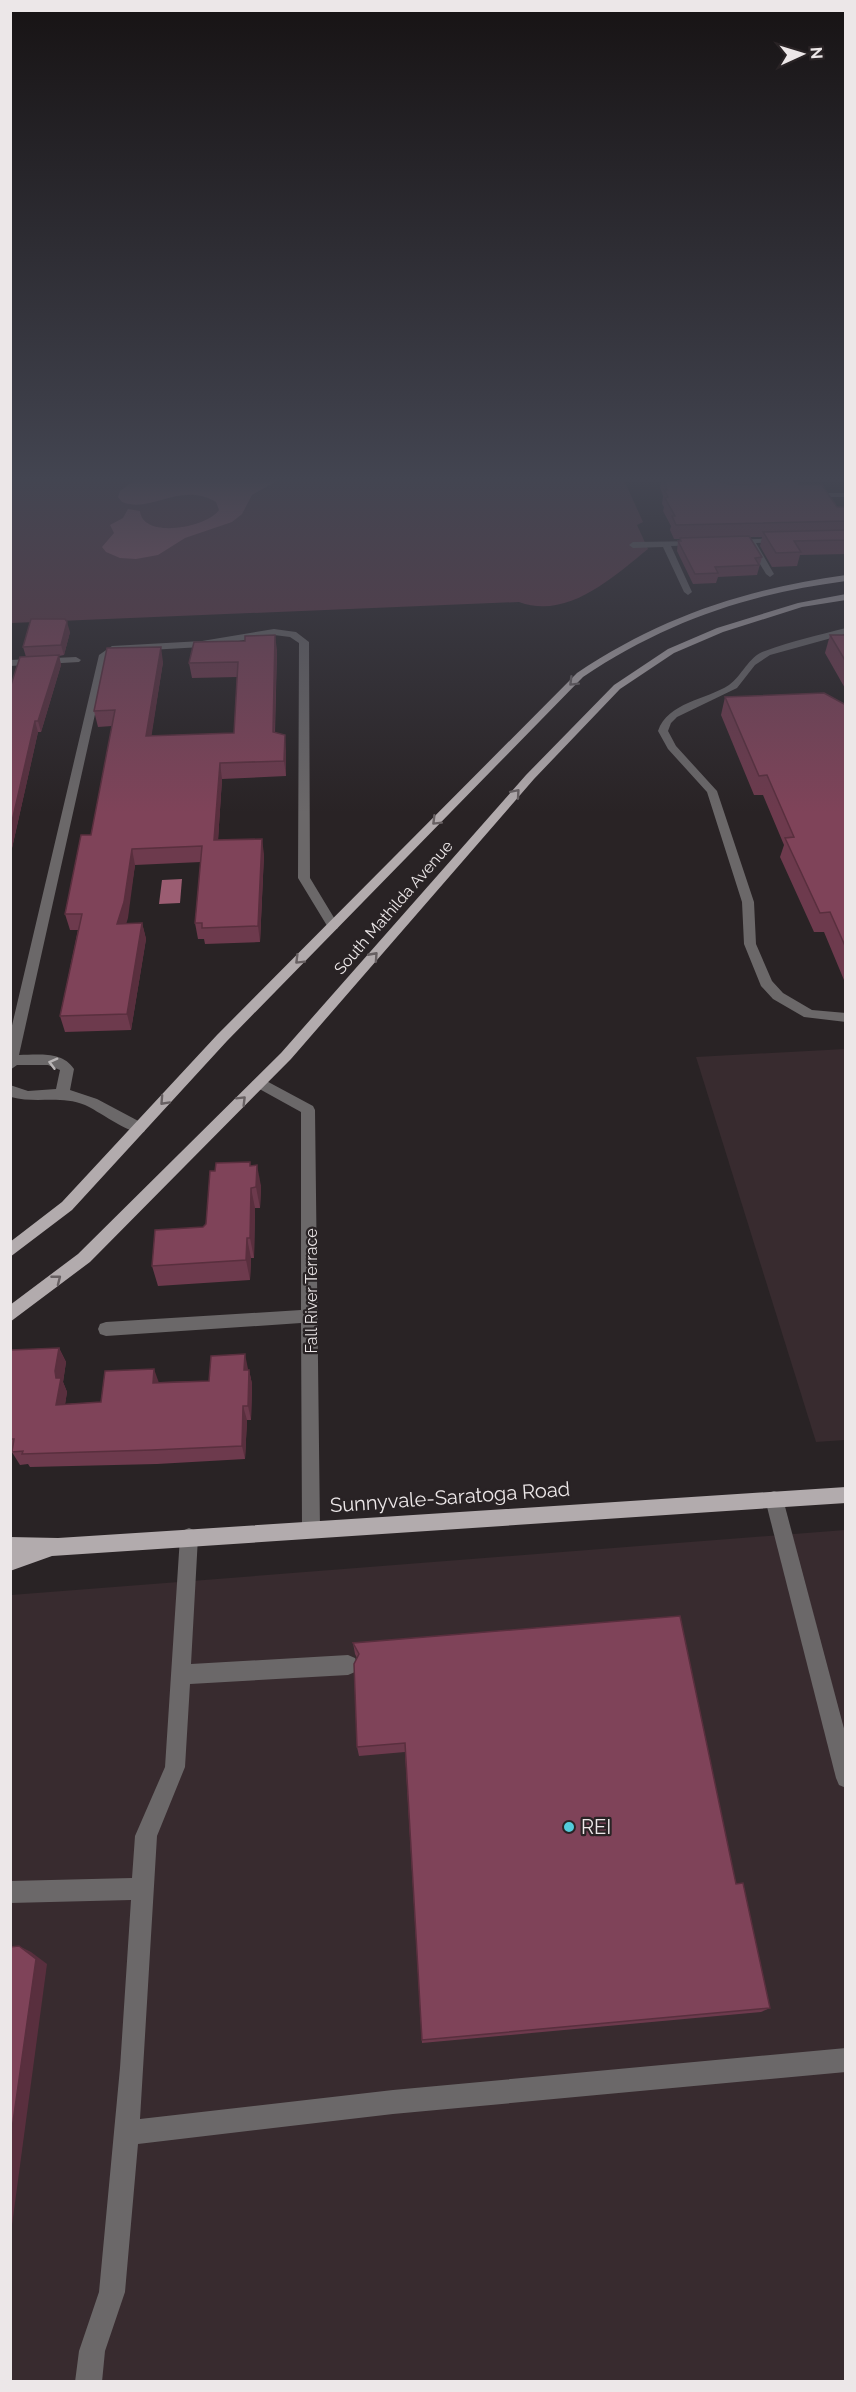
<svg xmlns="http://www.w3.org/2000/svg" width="856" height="2392" font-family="Raleway,sans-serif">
  <rect width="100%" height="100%" fill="#292325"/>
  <!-- built -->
  <g fill="#382b2f">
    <path d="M845,1049V1440L816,1442L696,1057Z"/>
    <path d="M845,1530V2381L11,2382V1595Z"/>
  </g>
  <!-- green -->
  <path fill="#603846" d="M10,478H623L643,522L637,525L648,549C612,578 567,620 519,602L11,623Z"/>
  <!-- water -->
  <g fill="#9b5d72">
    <path d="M138,478H215L231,481L234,478H282L252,495L242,514L232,522L185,538L158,555L136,559L120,558L106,552L102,547L114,533L110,525L123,518L128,509L140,511C143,540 208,527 219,510L216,502C179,481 152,514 122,502L118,497L120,491Z"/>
    <path d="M182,879L180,903L159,904L162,880Z"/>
  </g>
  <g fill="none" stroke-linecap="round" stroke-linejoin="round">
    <!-- minor -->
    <g fill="#6b6869" fill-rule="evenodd">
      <path d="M831,493H846V497H828V493Z"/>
      <path d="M780,538H783V542L756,543L774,574L770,577L766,574L748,544H732L728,542L732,540Z"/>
      <path d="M702,541L703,543L699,545L671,546L692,592L688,595L684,592L663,547L633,548L629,545L633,542Z"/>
      <path d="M846,628V634L770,655L755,665L737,688L677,717L671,723L668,731L676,746L717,791L754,902L756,944L772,981L783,993L812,1010L846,1013V1022L804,1017L773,999L761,986L744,944L742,902L707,792L668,749L658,731C668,702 706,700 729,685C743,675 748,657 765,651C791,641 819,635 846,628Z"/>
      <path d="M274,629L296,632L309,642L310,878L339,926L337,929H329L298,878L299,643L290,637L274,635L202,647L114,652L108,656L19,1055C38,1055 62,1051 74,1069L70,1090L97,1099L144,1124L146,1128L144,1132C131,1136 99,1111 85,1105C60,1095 36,1104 11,1097L10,1085L28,1091L56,1089L60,1070L48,1065H17L10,1070V1034L99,655L112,646L202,641Z"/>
      <path d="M76,657L81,660L79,662L10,666V660Z"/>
      <path d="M259,1077L313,1106L315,1110L320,1529L318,1535L311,1538L304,1535L302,1529L301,1323L106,1336L100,1334L98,1329L100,1324L106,1322L301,1310V1112L254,1086L252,1082Z"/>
      <path d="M774,1491L780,1493L783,1499L846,1736V1788L839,1785L836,1778L765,1499L768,1493Z"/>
      <path d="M189,1528L196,1531L198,1537L191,1664L348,1655L355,1658L358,1665L355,1672L348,1675L190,1684L185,1767L157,1836L140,2119L393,2090L846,2048V2072L393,2114L138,2144L125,2292L105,2351L102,2382H75L79,2351L99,2292L120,2068L131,1900L10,1903V1881L132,1878L135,1836L165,1767L180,1537L182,1531Z"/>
    </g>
    <!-- major -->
    <g fill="#b2abad" fill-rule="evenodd">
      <path d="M846,575V581C747,594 666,622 583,677L227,1041L72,1210L10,1257V1242L62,1202L217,1035L577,673C661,617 745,589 846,575Z"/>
      <path d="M846,594V600L802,607L723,632L674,653L620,689L534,779L291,1059L90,1262L10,1322V1305L78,1254L281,1053L526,775L614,685L668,649L717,628L798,603Z"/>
      <path d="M846,1487V1503L52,1556L10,1571V1537L58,1538Z"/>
    </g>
  </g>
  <!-- wall -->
  <g fill="#6d3a4d" fill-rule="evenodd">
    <path d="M662,478H713V480L720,482L719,478H794L799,485L837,507H846V554L800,555L797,566L772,567L760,546L762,537H749L762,557L757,575L718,577L716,583L693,584L677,551L678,541H679L680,539H674L670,530L671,526L663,511L664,507L662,504L663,496L660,487ZM773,479L780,481L773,483Z"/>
    <path d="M70,632L64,655L59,656L61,665L41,732H38L10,857L26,657L23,647Z"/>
    <path d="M830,635H846V690L825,653Z"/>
    <path d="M277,650L275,733L286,750V776L222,779L218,840L264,854L260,942L205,944L204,939H198L195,923L201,862L135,865L126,923H142L146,939L131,1030L65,1032L60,1016L78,930H70L65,914L91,835L112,726L98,727L94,711L163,662L151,736L234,733L237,677L192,678L189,663Z"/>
    <path d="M725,697L846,705V980H844L824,932H814L780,857L784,845L763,795H754L721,715Z"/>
    <path d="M251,1166L261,1186L260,1208H255L254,1258H251L250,1280L158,1286L152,1266L203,1227Z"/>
    <path d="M59,1348L66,1362L63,1382L67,1392L65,1404L101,1402L159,1382L209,1381L249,1370L252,1384L251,1420H247L245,1459L157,1464L30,1467L28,1464L20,1465L10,1449L11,1350Z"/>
    <path d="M353,1643L736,1884L770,2008L761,2012L422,2043L405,1752L359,1756L357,1747V1658L355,1654Z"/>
  </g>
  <!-- shaded-wall -->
  <g fill="#592f3e">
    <path d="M67,622L70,632L64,655L61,645Z"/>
    <path d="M275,635L277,650L274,748L273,732Z"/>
    <path d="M161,647L163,662L149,752L146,736Z"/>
    <path d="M59,655L61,665L41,732L38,721Z"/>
    <path d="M35,721L38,732L10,857V830Z"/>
    <path d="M285,735L286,750V776L284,761Z"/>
    <path d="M220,763L222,779L217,856L214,840Z"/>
    <path d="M262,839L264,854L260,942L258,926Z"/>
    <path d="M132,849L135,865L128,918L121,940L117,924Z"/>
    <path d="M142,923L146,939L131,1030L127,1014Z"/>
    <path d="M257,1165L261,1186L260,1208L256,1187Z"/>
    <path d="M251,1188L255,1208L254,1258L250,1238Z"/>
    <path d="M247,1238L251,1258L250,1280L246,1260Z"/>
    <path d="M59,1348L66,1362L63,1382L67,1392L63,1418L56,1405L55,1371Z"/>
    <path d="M245,1354L248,1369L247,1384L244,1370Z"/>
    <path d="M154,1369L159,1383H153Z"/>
    <path d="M249,1370L252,1384L251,1420L248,1406Z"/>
    <path d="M243,1406L247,1420L245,1459L242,1446Z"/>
    <path d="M19,1946L31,1952L47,1964L10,2240V2143Z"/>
  </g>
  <!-- building -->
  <g fill="#7f4359" stroke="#592f3e" stroke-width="1.5">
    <path d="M664,478H713V480L733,485H758L797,478L799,485H822L837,507H846V521L676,525L672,516H675L665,498L668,497L664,490H667Z"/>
    <path d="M846,530V540L794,541L801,552L776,553L763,532Z"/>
    <path d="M749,536L762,557L755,558L759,565L715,567L718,573L695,574L678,541H681L680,538Z"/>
    <path d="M31,619H65L67,622L61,645L23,647Z"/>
    <path d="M275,635L273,732L285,735L284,761L220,763L214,840L262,839L258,926L202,928V923H195L202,846L132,849L124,902L117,924L142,923L127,1014L60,1016L82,914H65L81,835H91L115,710L94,711L107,648L161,647L146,736L234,733L238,662L189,663L194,642L245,641V636Z"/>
    <path d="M830,635H846V662Z"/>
    <path d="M59,655L38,721H35L10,830V688L20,657Z"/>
    <path d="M824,693L846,705V948L830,912L820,913L785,838L794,837L767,775L759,776L725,697Z"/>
    <path d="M250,1162V1166L257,1165L256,1187L251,1188L250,1238H247L246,1260L152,1266L155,1230L203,1227L206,1224L210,1171H215L216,1163Z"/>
    <path d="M59,1348L55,1371L56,1378H61L56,1405L101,1402L105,1371L154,1369L153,1383L209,1381L211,1356L245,1354L244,1370H249L248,1406H243L242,1446L152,1450L22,1454L23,1451L12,1452L14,1439H10L11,1350Z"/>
    <path d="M680,1616L736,1884L743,1883L770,2008L422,2040L405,1743L357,1747L354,1664L359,1654L353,1643Z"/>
    <path d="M19,1946L36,1959L10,2143V1947Z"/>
  </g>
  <!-- one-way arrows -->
  <defs><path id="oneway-chevron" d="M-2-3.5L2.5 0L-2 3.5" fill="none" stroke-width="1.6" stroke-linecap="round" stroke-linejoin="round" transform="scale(1.5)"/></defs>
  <g stroke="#676062">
    <use href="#oneway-chevron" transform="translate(573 682) rotate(135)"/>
    <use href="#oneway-chevron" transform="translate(516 793) rotate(-49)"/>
    <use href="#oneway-chevron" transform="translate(436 821) rotate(135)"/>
    <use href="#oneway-chevron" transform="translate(374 956) rotate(-48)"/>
    <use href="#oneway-chevron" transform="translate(299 960) rotate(135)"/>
    <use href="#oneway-chevron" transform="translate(242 1100) rotate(-45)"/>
    <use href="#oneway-chevron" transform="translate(164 1101) rotate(133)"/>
    <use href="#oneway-chevron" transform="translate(57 1279) rotate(-38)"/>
  </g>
  <use stroke="#b8b4b5" href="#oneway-chevron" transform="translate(53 1063) rotate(-165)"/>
  <!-- sky -->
  <linearGradient id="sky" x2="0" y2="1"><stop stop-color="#171314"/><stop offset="0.59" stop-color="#434551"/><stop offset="1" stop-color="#434551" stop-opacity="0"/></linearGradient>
  <rect width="856" height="813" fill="url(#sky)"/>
  <!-- markers -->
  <circle fill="#53cbdb" stroke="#292325" stroke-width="2" cx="569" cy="1827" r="6"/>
  <g text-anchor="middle" stroke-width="4.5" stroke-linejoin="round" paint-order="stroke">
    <!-- street labels -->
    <g font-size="16" fill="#ece7e8" stroke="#292325">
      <text transform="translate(393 907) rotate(-49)" y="6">South Mathilda Avenue</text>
      <text transform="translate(311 1291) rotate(-90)" y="6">Fall River Terrace</text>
    </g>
    <!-- near-street labels -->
    <g font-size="20" fill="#ece7e8" stroke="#292325">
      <text transform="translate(450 1497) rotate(-4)" y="7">Sunnyvale-Saratoga Road</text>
    </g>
    <!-- near-poi labels -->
    <g font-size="20" fill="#ece7e8" stroke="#292325" text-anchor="start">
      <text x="581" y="1834">REI</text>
    </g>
  </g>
  <!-- border -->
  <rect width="856" height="2392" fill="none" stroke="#ece7e8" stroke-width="24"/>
  <!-- north arrow -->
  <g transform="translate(802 54) rotate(86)" stroke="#292325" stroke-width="4.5" paint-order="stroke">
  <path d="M0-4.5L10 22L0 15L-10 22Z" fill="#ece7e8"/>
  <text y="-9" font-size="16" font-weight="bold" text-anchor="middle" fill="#ece7e8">N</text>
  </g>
</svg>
